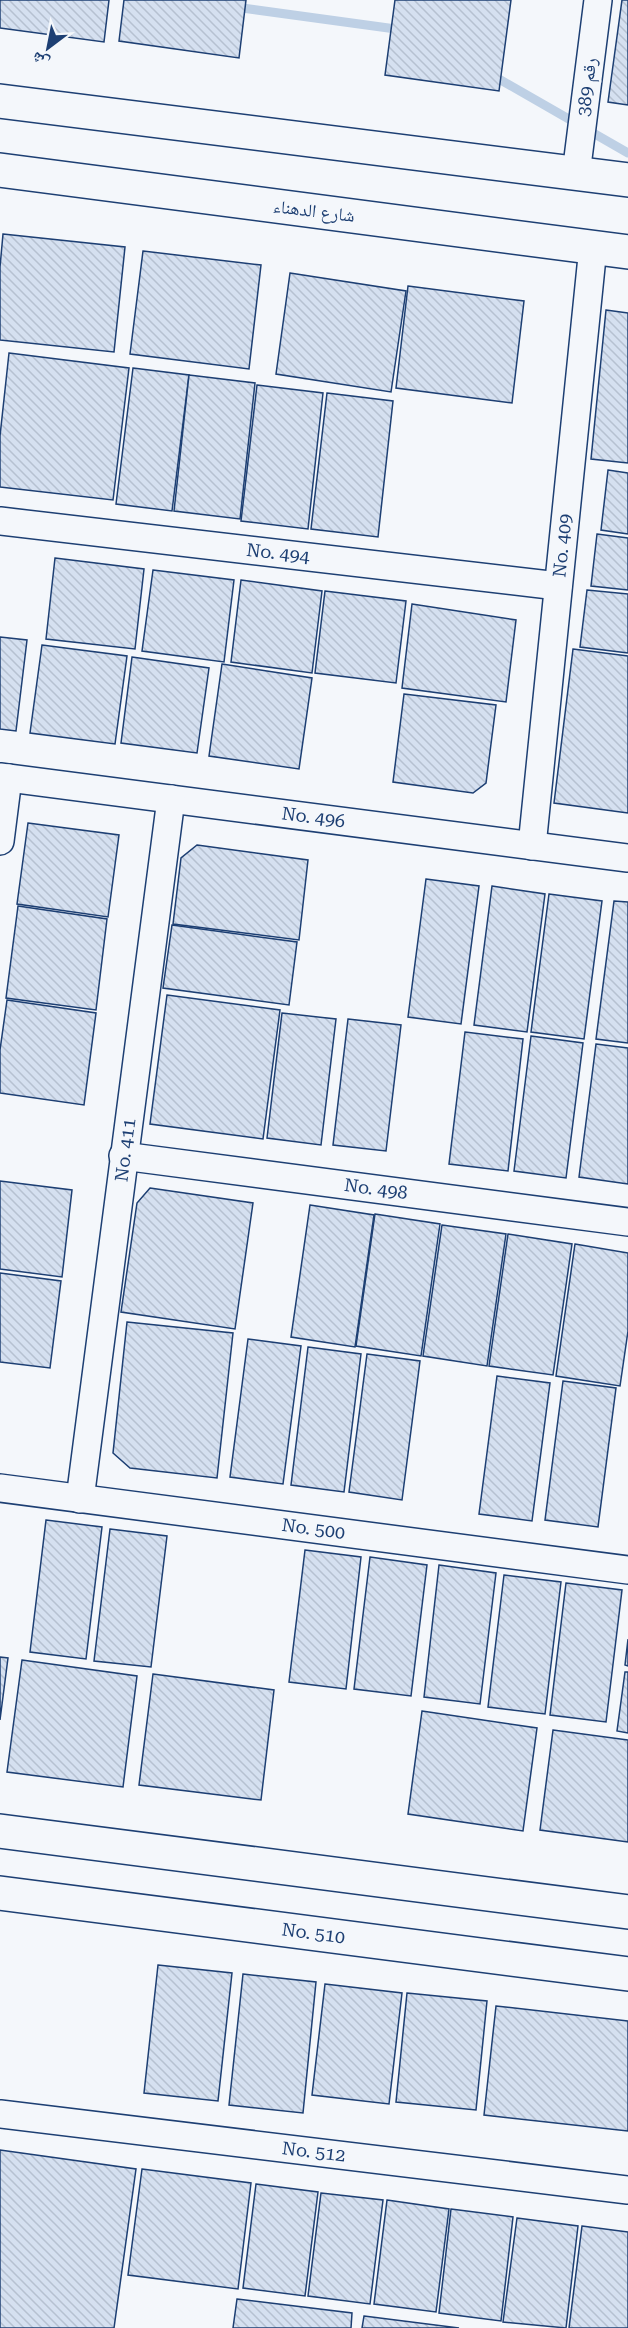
<svg xmlns="http://www.w3.org/2000/svg" width="628" height="2328" font-family="'Roboto Serif','Noto Naskh Arabic',serif">
  <defs>
    <pattern id="building-back-hatch" width="6" height="6" patternUnits="userSpaceOnUse" patternTransform="scale(1.5)"><rect width="6" height="6" fill="#d5e0f0"/><path d="M-1 5l2 2M0 0l6 6M5-1l2 2" fill="none" stroke="#b6c1d1"/></pattern>
  </defs>
  <rect width="100%" height="100%" fill="#f4f7fb"/>
  <g fill="none" stroke-linecap="round" stroke-linejoin="round">
    <!-- stream -->
    <g stroke="#bed0e5" stroke-width="9">
      <path d="M235,7L403,30"/>
      <path d="M492,75L628,153"/>
    </g>
  </g>
  <!-- building -->
  <g fill="url(#building-back-hatch)" stroke="#1d3f73" stroke-width="1.5">
    <path d="M0,0H109L104,42L0,28Z"/>
    <path d="M124,0H246L239,58L119,41Z"/>
    <path d="M395,0H511L499,91L385,75Z"/>
    <path d="M622,0H628V105L608,102Z"/>
    <path d="M3,234L125,247L114,352L0,340V267Z"/>
    <path d="M143,251L261,265L249,369L130,354Z"/>
    <path d="M290,273L406,291L391,392L276,374Z"/>
    <path d="M408,286L524,301L512,403L396,388Z"/>
    <path d="M606,310L628,313V463L591,459Z"/>
    <path d="M9,353L129,368L113,500L0,487V436Z"/>
    <path d="M133,368L189,375L172,511L116,504Z"/>
    <path d="M189,375L255,383L240,519L174,511Z"/>
    <path d="M257,385L323,393L308,529L241,521Z"/>
    <path d="M327,393L393,401L378,537L311,529Z"/>
    <path d="M608,470L628,473V534L601,530Z"/>
    <path d="M597,534L628,538V590L591,586Z"/>
    <path d="M55,558L144,569L135,649L46,639Z"/>
    <path d="M153,570L234,580L224,662L142,651Z"/>
    <path d="M241,580L322,591L312,673L231,662Z"/>
    <path d="M587,590L628,594V653L580,647Z"/>
    <path d="M325,591L406,601L396,683L315,673Z"/>
    <path d="M412,604L516,620L506,702L402,688Z"/>
    <path d="M0,637L27,640L16,731L0,729Z"/>
    <path d="M42,645L127,656L115,744L30,733Z"/>
    <path d="M573,649L628,656V813L554,803Z"/>
    <path d="M132,657L209,668L197,753L121,743Z"/>
    <path d="M222,664L312,678L299,769L209,756Z"/>
    <path d="M404,694L496,705L486,783L473,793L393,782Z"/>
    <path d="M28,823L119,835L108,917L17,904Z"/>
    <path d="M197,845L308,860L299,940L173,924L181,858Z"/>
    <path d="M426,879L479,886L461,1024L408,1017Z"/>
    <path d="M492,886L545,894L527,1032L474,1025Z"/>
    <path d="M549,894L602,901L584,1039L531,1032Z"/>
    <path d="M614,901L628,902V1043L596,1039Z"/>
    <path d="M18,906L107,919L96,1010L6,998Z"/>
    <path d="M172,925L297,942L289,1005L163,988Z"/>
    <path d="M167,995L280,1010L263,1139L150,1124Z"/>
    <path d="M7,1000L96,1013L84,1105L0,1093V1050Z"/>
    <path d="M282,1013L336,1019L321,1145L267,1138Z"/>
    <path d="M348,1019L401,1025L386,1151L333,1145Z"/>
    <path d="M465,1032L523,1039L508,1171L449,1164Z"/>
    <path d="M531,1036L583,1043L566,1178L514,1171Z"/>
    <path d="M596,1044L628,1048V1184L579,1177Z"/>
    <path d="M0,1181L72,1190L62,1277L0,1269Z"/>
    <path d="M150,1188L253,1203L235,1329L121,1312L137,1203Z"/>
    <path d="M310,1205L374,1215L355,1347L291,1337Z"/>
    <path d="M375,1214L440,1224L421,1356L356,1346Z"/>
    <path d="M442,1225L506,1234L487,1366L423,1356Z"/>
    <path d="M508,1234L572,1244L553,1375L489,1366Z"/>
    <path d="M575,1244L628,1253V1331L620,1386L556,1376Z"/>
    <path d="M0,1273L61,1281L50,1368L0,1362Z"/>
    <path d="M127,1322L233,1333L217,1478L130,1468L113,1453Z"/>
    <path d="M248,1339L301,1346L283,1484L230,1477Z"/>
    <path d="M308,1347L361,1354L344,1492L291,1485Z"/>
    <path d="M367,1354L420,1361L402,1500L349,1492Z"/>
    <path d="M497,1376L550,1383L532,1521L479,1514Z"/>
    <path d="M563,1381L616,1388L598,1527L545,1520Z"/>
    <path d="M46,1520L102,1527L86,1659L30,1652Z"/>
    <path d="M110,1529L167,1536L151,1667L94,1661Z"/>
    <path d="M305,1550L361,1557L346,1689L289,1682Z"/>
    <path d="M370,1557L427,1565L411,1696L354,1689Z"/>
    <path d="M439,1565L496,1573L480,1704L424,1697Z"/>
    <path d="M504,1575L561,1582L545,1714L488,1707Z"/>
    <path d="M566,1583L622,1590L606,1722L550,1715Z"/>
    <path d="M628,1639V1666L625,1665Z"/>
    <path d="M0,1657L8,1658L0,1720Z"/>
    <path d="M22,1660L137,1676L123,1787L7,1772Z"/>
    <path d="M625,1672H628V1733L617,1731Z"/>
    <path d="M153,1674L274,1690L261,1800L139,1785Z"/>
    <path d="M422,1711L537,1728L523,1831L408,1814Z"/>
    <path d="M553,1730L628,1740V1842L540,1830Z"/>
    <path d="M158,1965L232,1973L218,2101L144,2093Z"/>
    <path d="M243,1974L316,1982L303,2113L229,2105Z"/>
    <path d="M325,1984L402,1993L389,2104L312,2095Z"/>
    <path d="M407,1993L487,2001L476,2110L396,2102Z"/>
    <path d="M496,2006L628,2021V2131L484,2115Z"/>
    <path d="M0,2150L136,2169L114,2328H0Z"/>
    <path d="M142,2169L251,2183L238,2289L128,2275Z"/>
    <path d="M256,2184L318,2192L305,2296L243,2288Z"/>
    <path d="M321,2193L383,2200L370,2304L308,2296Z"/>
    <path d="M387,2200L449,2209L436,2312L374,2304Z"/>
    <path d="M451,2209L513,2217L501,2321L439,2313Z"/>
    <path d="M517,2218L578,2226L566,2328L503,2322Z"/>
    <path d="M582,2226L628,2232V2328H569Z"/>
    <path d="M237,2299L352,2313L351,2328H233Z"/>
    <path d="M364,2316L459,2328H362Z"/>
  </g>
  <g fill="none" stroke-linecap="round" stroke-linejoin="round">
    <!-- street casing -->
    <g stroke="#1d3f73" stroke-width="30">
      <g id="street">
        <path d="M576,174L598,0"/>
        <path id="s1" d="M0,521L558,586"/>
        <path id="s2" d="M0,777L628,858"/>
        <path d="M0,841L8,778"/>
        <path id="s3" d="M532,846L593,247"/>
        <path id="s4" d="M123,1156L628,1222"/>
        <path id="s5" d="M0,1488L628,1570"/>
        <path id="s6" d="M80,1499L171,799"/>
        <path id="s7" d="M0,2114L628,2190"/>
      </g>
    </g>
    <!-- secondary casing -->
    <g stroke="#1d3f73" stroke-width="36">
      <g id="secondary">
        <path d="M0,101L628,180"/>
        <path d="M0,170L628,252"/>
        <path d="M0,1831L628,1912"/>
        <path id="s8" d="M0,1893L628,1974"/>
      </g>
    </g>
    <!-- street -->
    <use href="#street" stroke="#f4f7fb" stroke-width="27"/>
    <!-- secondary -->
    <use href="#secondary" stroke="#f4f7fb" stroke-width="33"/>
  </g>
  <g text-anchor="middle" stroke-width="4.5" stroke-linejoin="round" paint-order="stroke">
    <!-- street labels -->
    <g font-size="18" fill="#1d3f73" stroke="#f4f7fb">
      <text transform="translate(587 87) rotate(-83)" y="6">رقم 389</text>
      <text transform="translate(314 211) rotate(7)" y="6">شارع الدهناء</text>
      <text dy="6" stroke="none"><textPath href="#s3" startOffset="302">No. 409</textPath></text>
      <text dy="6" stroke="none"><textPath href="#s1" startOffset="280">No. 494</textPath></text>
      <text dy="6" stroke="none"><textPath href="#s2" startOffset="316">No. 496</textPath></text>
      <text dy="6" stroke="none"><textPath href="#s6" startOffset="352">No. 411</textPath></text>
      <text dy="6" stroke="none"><textPath href="#s4" startOffset="255">No. 498</textPath></text>
      <text dy="6" stroke="none"><textPath href="#s5" startOffset="316">No. 500</textPath></text>
      <text dy="6" stroke="none"><textPath href="#s8" startOffset="316">No. 510</textPath></text>
      <text dy="6" stroke="none"><textPath href="#s7" startOffset="316">No. 512</textPath></text>
    </g>
  </g>
  <!-- north arrow -->
  <g transform="translate(48 48) rotate(212)" stroke="#f4f7fb" stroke-width="4.5" paint-order="stroke">
  <path d="M0-4.5L10 22L0 15L-10 22Z" fill="#1d3f73"/>
  <text y="-9" font-size="16" font-weight="bold" text-anchor="middle" fill="#1d3f73">ش</text>
  </g>
</svg>
